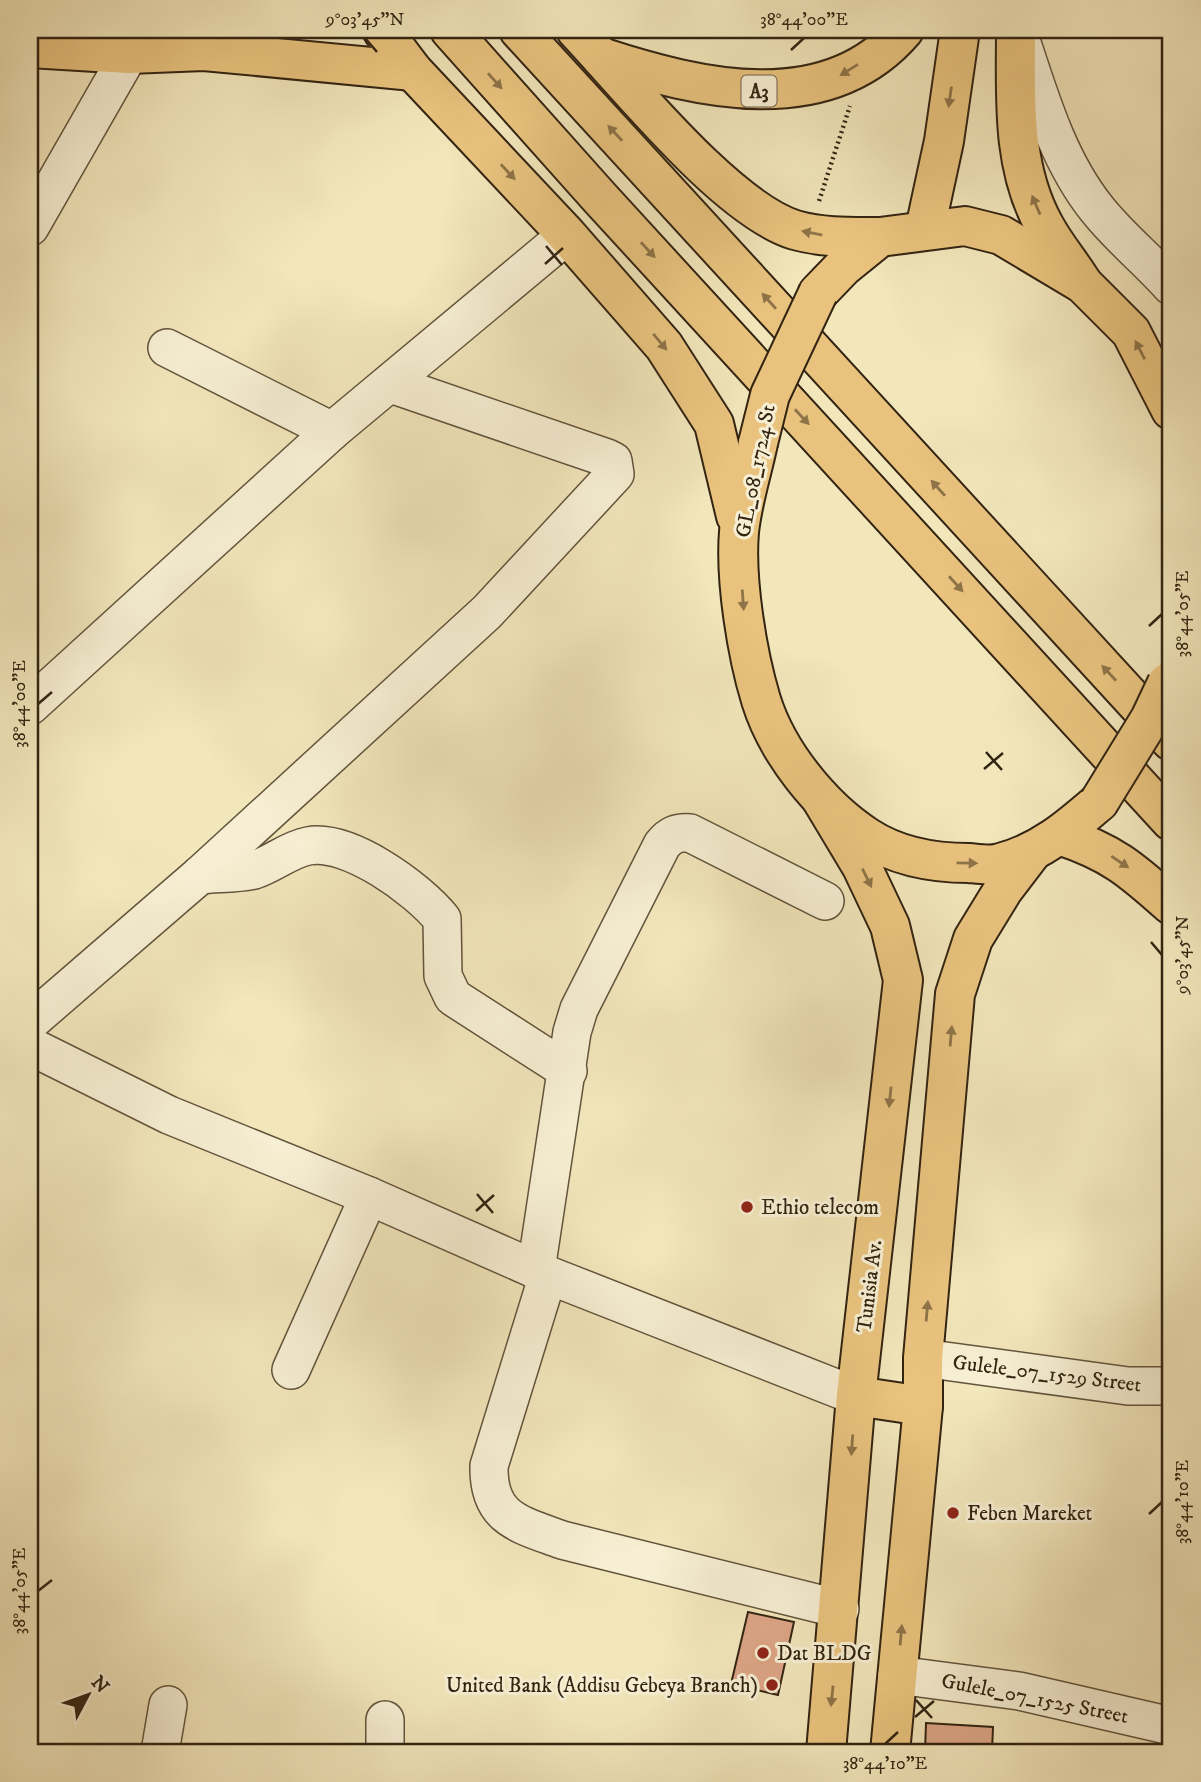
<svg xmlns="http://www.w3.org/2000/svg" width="1201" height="1782" font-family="'IM FELL DW Pica',serif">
  <rect width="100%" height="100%" fill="#f2e6bb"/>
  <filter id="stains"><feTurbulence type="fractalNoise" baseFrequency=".00286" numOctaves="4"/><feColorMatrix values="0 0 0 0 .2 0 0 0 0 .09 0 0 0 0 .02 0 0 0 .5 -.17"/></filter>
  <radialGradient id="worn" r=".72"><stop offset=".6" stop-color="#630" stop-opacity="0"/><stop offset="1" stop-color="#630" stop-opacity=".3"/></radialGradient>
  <!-- building -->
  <g fill="#dca586" stroke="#322412" stroke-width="2">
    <path d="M748,1612L794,1622L778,1695L731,1684Z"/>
    <path d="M926,1723L993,1727L992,1752H925Z"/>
  </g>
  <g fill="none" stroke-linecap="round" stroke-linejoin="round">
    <!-- minor casing -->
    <g stroke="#62543c" stroke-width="40">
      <g id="minor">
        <path d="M1019,34C1039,94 1057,159 1097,209C1119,237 1148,260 1171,286"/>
        <path d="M30,227L129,54"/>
        <path d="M167,348L332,431"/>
        <path d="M30,706L332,431L567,235"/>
        <path d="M200,875C217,873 238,874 254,870C273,864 288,850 308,846C348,838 418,889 442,919L443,976L453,997L568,1071"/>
        <path d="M30,1022L200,875L487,612L615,474L613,461L607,458L391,384"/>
        <path d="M30,1046L169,1115L369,1196L548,1275L856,1396"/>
        <path d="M536,1270L572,1032L579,1009L662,845C670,835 677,832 690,833L825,901"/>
        <path d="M548,1275L489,1466C488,1519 519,1524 562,1540L840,1609"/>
        <path d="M923,1358L1128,1386H1171"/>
        <path d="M291,1370L369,1196"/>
        <path d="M897,1675L1019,1691L1171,1726"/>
        <path d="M385,1720V1752"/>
        <path d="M160,1752L168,1705"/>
      </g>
    </g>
    <!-- major casing -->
    <g stroke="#322412" stroke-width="42">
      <g id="major">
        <path d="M382,30L413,71L567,235L664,346L714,424L736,516"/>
        <path d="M576,30C627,84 727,209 795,230C823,238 852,237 880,237"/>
        <path d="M30,48L129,54L204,51L413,71"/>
        <path d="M818,293L843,267L880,237L965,226L1001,235L1083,284L1131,332L1171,410"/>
        <path d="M758,443C752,472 742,502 739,532C735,580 747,654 761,700C777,752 821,807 867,837C896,856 934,863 969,863C979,864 991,866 1000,863C1040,853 1069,828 1099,802"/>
        <path d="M820,797L862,867L890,926L903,980L856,1396L826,1752"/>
        <path d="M1059,835C1111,852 1131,869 1171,905"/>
        <path d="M856,1396L923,1406"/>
        <path d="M890,1752L923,1406V1358L955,994L973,939L1003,890L1032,852"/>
      </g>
    </g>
    <!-- highway casing -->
    <g stroke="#322412" stroke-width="42">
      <g id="highway">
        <path d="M450,30L600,198L1171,821"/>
        <path d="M519,30L1171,741"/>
        <path d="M1016,30C1016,96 1011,165 1044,225C1055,246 1071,264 1083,284"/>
        <path d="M601,57C699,89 827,120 904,30"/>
        <path d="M925,229L944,141L960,30"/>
      </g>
    </g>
    <!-- path -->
    <path stroke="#322412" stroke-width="4.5" stroke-dasharray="2 3.5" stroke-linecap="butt" d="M819,201L850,106"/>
    <!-- minor -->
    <use href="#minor" stroke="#f7efd3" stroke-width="37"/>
    <!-- major -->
    <use href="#major" stroke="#e9c37e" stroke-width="38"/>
    <!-- highway -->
    <use href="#highway" stroke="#e9c37e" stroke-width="38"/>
    <!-- major-bridge casing -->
    <g stroke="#322412" stroke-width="42" stroke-linecap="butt">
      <g id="major-bridge">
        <path d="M758,443L770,395L818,293"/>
        <path d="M1099,802L1150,719L1167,683"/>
      </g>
    </g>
    <!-- major-bridge -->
    <use href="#major-bridge" stroke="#e9c37e" stroke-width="38"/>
  </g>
  <!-- one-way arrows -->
  <defs><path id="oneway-solid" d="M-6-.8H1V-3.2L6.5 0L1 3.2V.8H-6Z" transform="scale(1.75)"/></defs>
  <g fill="#8e7448">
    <use href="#oneway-solid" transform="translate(849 70) rotate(148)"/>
    <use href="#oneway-solid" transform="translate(495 81) rotate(48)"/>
    <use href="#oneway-solid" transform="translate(950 97) rotate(98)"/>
    <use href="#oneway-solid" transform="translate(615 133) rotate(-133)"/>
    <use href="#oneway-solid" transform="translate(508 172) rotate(47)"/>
    <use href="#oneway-solid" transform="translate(1036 205) rotate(-113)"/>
    <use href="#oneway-solid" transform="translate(812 233) rotate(-169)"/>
    <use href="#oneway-solid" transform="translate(648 250) rotate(47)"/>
    <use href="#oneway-solid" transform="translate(769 301) rotate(-132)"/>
    <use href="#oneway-solid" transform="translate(660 342) rotate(50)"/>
    <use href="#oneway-solid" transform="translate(1140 350) rotate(-117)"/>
    <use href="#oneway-solid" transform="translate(802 417) rotate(47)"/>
    <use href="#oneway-solid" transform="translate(938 488) rotate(-132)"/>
    <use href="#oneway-solid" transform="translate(956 584) rotate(48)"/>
    <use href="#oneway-solid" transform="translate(743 600) rotate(86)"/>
    <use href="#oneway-solid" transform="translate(1109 673) rotate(-133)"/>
    <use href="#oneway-solid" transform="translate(1120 862) rotate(34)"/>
    <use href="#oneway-solid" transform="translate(967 863) rotate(1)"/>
    <use href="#oneway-solid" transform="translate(867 878) rotate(64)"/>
    <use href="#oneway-solid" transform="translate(951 1036) rotate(-85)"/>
    <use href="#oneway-solid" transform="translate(890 1097) rotate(96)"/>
    <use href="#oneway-solid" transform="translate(927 1311) rotate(-85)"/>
    <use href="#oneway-solid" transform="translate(852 1445) rotate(94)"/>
    <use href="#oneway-solid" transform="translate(901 1635) rotate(-85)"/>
    <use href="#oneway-solid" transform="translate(832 1696) rotate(96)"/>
  </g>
  <!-- ticks -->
  <path fill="none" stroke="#322412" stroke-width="2.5" d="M365,38L377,52M791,50L804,38M546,246L562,265M545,264L563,248M1149,626L1162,614M38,704L52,692M986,752L1002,770M984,769L1003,753M1151,942L1162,955M477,1194L493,1213M476,1211L494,1195M1149,1514L1162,1502M38,1591L52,1580M916,1700L932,1718M915,1717L934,1701M885,1744L898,1732"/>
  <!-- markers -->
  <g fill="#8f2418" stroke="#f7efd3" stroke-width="2.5">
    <circle cx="747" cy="1207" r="7"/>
    <circle cx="953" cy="1513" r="7"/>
    <circle cx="763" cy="1653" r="7"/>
    <circle cx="772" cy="1685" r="7"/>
  </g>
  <g text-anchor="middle" stroke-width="6" stroke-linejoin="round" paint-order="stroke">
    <!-- shield labels -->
    <rect fill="#f7efd3" stroke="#6d614c" stroke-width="2" x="741.5" y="75.5" width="35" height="31" rx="5"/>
    <g font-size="19" font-weight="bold" fill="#322412">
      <text x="759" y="98">A3</text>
    </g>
    <!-- street labels -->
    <g font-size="21" fill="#322412" stroke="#f7efd3">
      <text transform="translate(755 471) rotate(-79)" y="7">GL_08_1724 St</text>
      <text transform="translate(869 1286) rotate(-83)" y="7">Tunisia Av.</text>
      <text transform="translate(1047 1373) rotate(7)" y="7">Gulele_07_1529 Street</text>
      <text transform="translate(1035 1698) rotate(11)" y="7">Gulele_07_1525 Street</text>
    </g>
    <!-- poi labels -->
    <g font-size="21" fill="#322412" stroke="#f7efd3" text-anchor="start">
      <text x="761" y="1214">Ethio telecom</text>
      <text x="967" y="1520">Feben Mareket</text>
      <text x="777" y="1660">Dat BLDG</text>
      <text x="758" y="1692" text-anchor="end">United Bank (Addisu Gebeya Branch)</text>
    </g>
  </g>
  <!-- margin -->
  <rect width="1201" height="1782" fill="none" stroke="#f2e6bb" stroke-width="77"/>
  <!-- north arrow -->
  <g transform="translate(88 1695) rotate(49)" stroke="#f7efd3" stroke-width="5" paint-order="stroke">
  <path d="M0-5L12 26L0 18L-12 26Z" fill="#322412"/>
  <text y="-10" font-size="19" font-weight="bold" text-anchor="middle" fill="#322412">N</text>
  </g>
  <rect x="38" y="38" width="1124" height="1706" fill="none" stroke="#322412" stroke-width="2.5"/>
  <g font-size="18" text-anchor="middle" fill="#322412">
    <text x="365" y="25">9°03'45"N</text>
    <text x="804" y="25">38°44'00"E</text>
    <text transform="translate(1182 614) rotate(-90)" y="6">38°44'05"E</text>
    <text transform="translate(19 704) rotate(-90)" y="6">38°44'00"E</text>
    <text transform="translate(1182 955) rotate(-90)" y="6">9°03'45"N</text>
    <text transform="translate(1182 1502) rotate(-90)" y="6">38°44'10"E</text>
    <text transform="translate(19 1591) rotate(-90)" y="6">38°44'05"E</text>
    <text x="885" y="1769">38°44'10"E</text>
  </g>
  <rect width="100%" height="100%" filter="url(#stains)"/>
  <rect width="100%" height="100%" fill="url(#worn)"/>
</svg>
